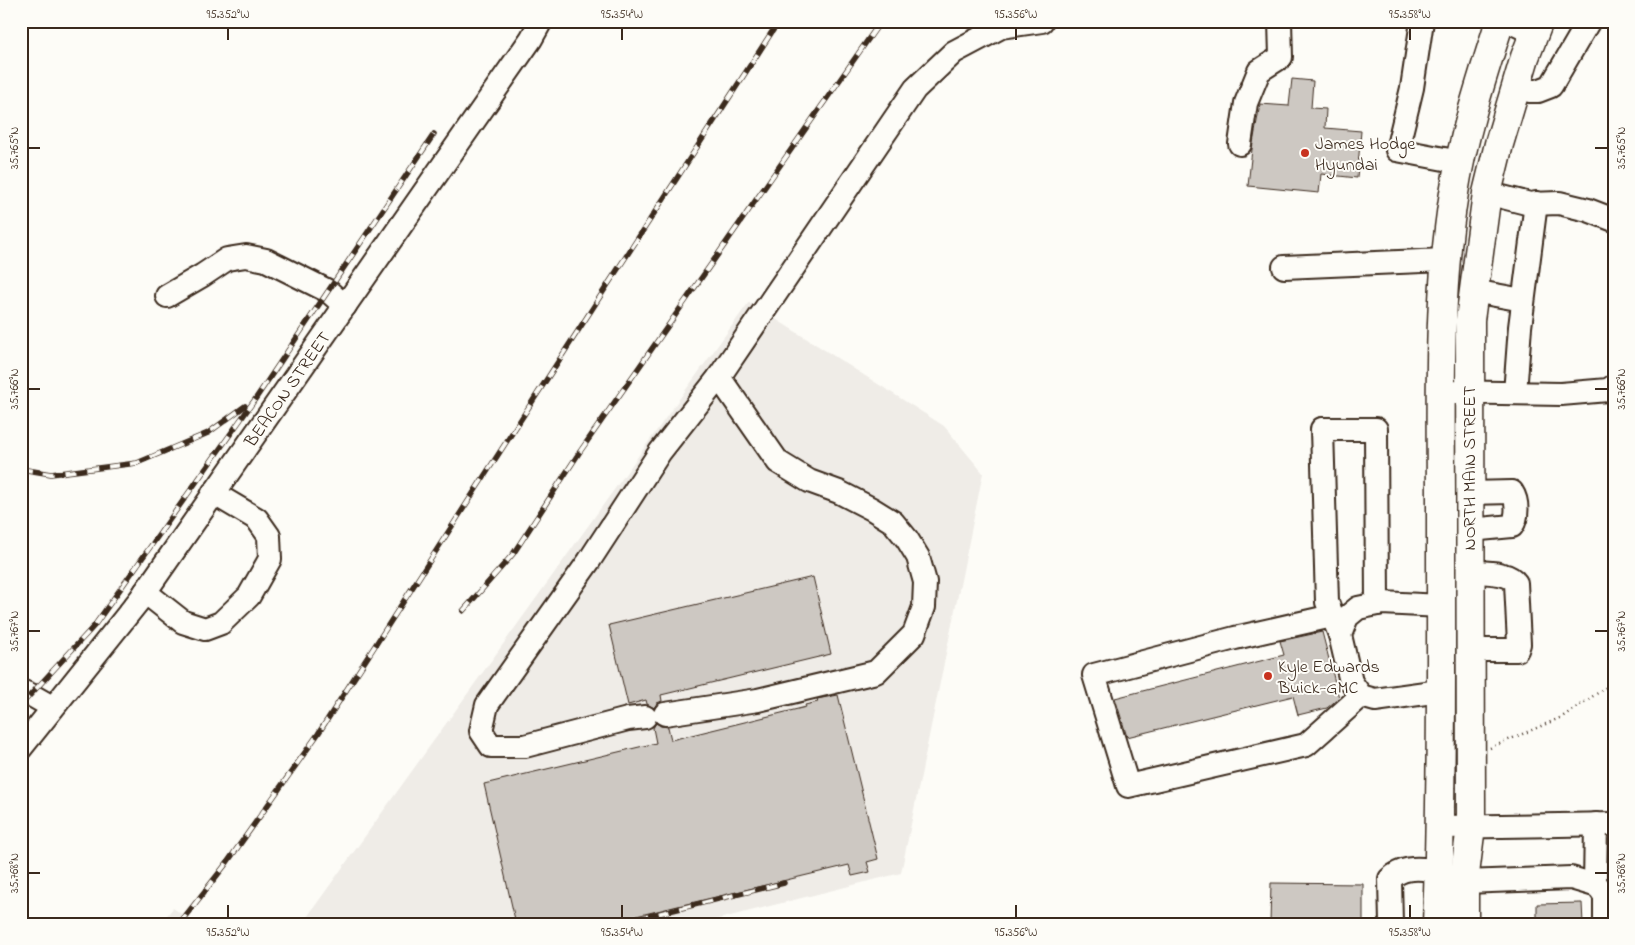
<svg xmlns="http://www.w3.org/2000/svg" width="1635" height="945" font-family="'Indie Flower',sans-serif">
  <rect width="100%" height="100%" fill="#fdfcf7"/>
  <filter id="ink" filterUnits="userSpaceOnUse"><feTurbulence type="fractalNoise" baseFrequency=".02" numOctaves="2"/><feDisplacementMap in="SourceGraphic" scale="10" xChannelSelector="R" yChannelSelector="G"/><feConvolveMatrix kernelMatrix="1 2 1 2 8 2 1 2 1" color-interpolation-filters="sRGB"/></filter>
  <g filter="url(#ink)">
    <!-- built -->
    <g fill="#efece7">
      <path d="M749,302L944,426L983,473L901,873L699,924H302Z"/>
      <path d="M173,908L197,924H160Z"/>
    </g>
    <!-- building -->
    <g fill="#cdc8c2" stroke="#3b2a1e">
      <path d="M1292,79L1313,81L1311,108L1326,109L1325,128L1361,131L1357,178L1321,174L1319,193L1248,186L1252,149L1260,104L1289,106Z"/>
      <path d="M813,577L831,654L661,695L662,701L657,703L654,708L647,704L646,700L628,705L609,625Z"/>
      <path d="M1322,632L1339,698L1327,708L1298,715L1293,696L1127,737L1115,698L1284,655L1280,641Z"/>
      <path d="M838,695L878,859L867,862L870,872L852,876L849,865L603,924H516L484,784L656,743L653,728L656,723L661,726L668,727L671,740L806,707L805,705L818,702L817,699Z"/>
      <path d="M1271,883L1363,884V924H1270Z"/>
      <path d="M1582,903L1583,924H1537V904Z"/>
    </g>
    <g fill="none" stroke-linecap="round" stroke-linejoin="round">
      <!-- minor casing -->
      <g stroke="#3b2a1e" stroke-width="26">
        <g id="minor">
          <path d="M1422,21L1412,88L1397,150L1460,162"/>
          <path d="M1508,21L1534,33"/>
          <path d="M1517,85L1529,91H1538L1551,86L1589,21"/>
          <path d="M1240,144L1246,103L1259,71L1281,57L1280,21"/>
          <path d="M1487,193L1530,204L1559,203L1588,210L1614,220"/>
          <path d="M1284,267L1445,260"/>
          <path d="M1473,291L1523,300"/>
          <path d="M167,296L203,275L227,259L246,256L266,260L328,291L345,306"/>
          <path d="M719,377L915,89L954,52L988,34L1001,27L1042,21"/>
          <path d="M1440,392L1561,394L1608,390L1614,386"/>
          <path d="M1515,393L1520,327L1536,203"/>
          <path d="M1469,493L1512,492C1518,501 1518,517 1512,526L1470,530"/>
          <path d="M1470,572C1483,573 1508,571 1516,583L1519,644L1517,650H1470"/>
          <path d="M145,592L183,622L205,629L221,623L249,596L270,559L269,536L257,519L213,493"/>
          <path d="M1332,616L1235,638L1094,675L1128,786L1306,745L1361,696"/>
          <path d="M1340,635L1327,602L1322,429H1376L1377,604"/>
          <path d="M21,691L31,695L52,707"/>
          <path d="M1440,691L1375,700L1361,696L1351,682L1340,635L1347,617L1358,608L1382,603L1441,606"/>
          <path d="M645,717L628,719L525,746H491L481,731L487,705L589,561L660,452L719,377L778,462L809,481L839,492L872,509L893,522L907,539L918,557L925,582L924,607L914,634L876,672L758,700L665,714"/>
          <path d="M21,748L141,598L531,39L541,21"/>
          <path d="M1440,827L1614,824"/>
          <path d="M1464,882L1571,878L1598,886L1605,896V924"/>
          <path d="M1595,885L1596,824"/>
          <path d="M1391,924L1390,879C1404,865 1420,869 1439,870"/>
        </g>
      </g>
      <!-- major casing -->
      <g stroke="#3b2a1e" stroke-width="31">
        <g id="major">
          <path d="M1437,924C1442,787 1441,650 1441,513C1441,407 1437,297 1454,193C1463,135 1482,78 1500,21"/>
          <path d="M1464,924V882L1471,826L1470,320L1487,193L1499,144L1525,57L1539,21"/>
        </g>
      </g>
      <!-- path -->
      <path stroke="#3b2a1e" stroke-width="2.5" stroke-dasharray="1 4" stroke-linecap="butt" d="M1490,748L1562,717L1614,682"/>
      <!-- minor -->
      <use href="#minor" stroke="#fdfcf7" stroke-width="22"/>
      <!-- major -->
      <use href="#major" stroke="#fdfcf7" stroke-width="28"/>
      <!-- rail casing -->
      <g stroke="#3b2a1e" stroke-width="5.5">
        <g id="rail">
          <path d="M21,469L51,474L137,463L208,433L245,406"/>
          <path d="M463,611L513,554L579,453L881,21"/>
          <path d="M21,705L94,626L256,398L434,134"/>
          <path d="M179,924L226,864L318,734L603,292L779,21"/>
          <path d="M616,924L784,883"/>
        </g>
      </g>
      <!-- rail -->
      <use href="#rail" stroke="#fdfcf7" stroke-width="4" stroke-dasharray="11" stroke-linecap="butt"/>
    </g>
  </g>
  <!-- ticks -->
  <path fill="none" stroke="#3b2a1e" stroke-width="2" d="M228,28V40M622,28V40M1016,28V40M1410,28V40M28,148H40M1595,148H1608M28,389H40M1595,389H1608M28,631H40M1595,631H1608M28,873H40M1595,873H1608M228,905V918M622,905V918M1016,905V918M1410,905V918"/>
  <!-- markers -->
  <g fill="#c8321e" stroke="#fdfcf7" stroke-width="2">
    <circle cx="1305" cy="153" r="5"/>
    <circle cx="1268" cy="676" r="5"/>
  </g>
  <g text-anchor="middle" stroke-width="4" stroke-linejoin="round" paint-order="stroke">
    <!-- poi labels -->
    <g font-size="18" fill="#3b2a1e" stroke="#fdfcf7" text-anchor="start">
      <text x="1315" y="149">James Hodge<tspan x="1315" dy="21">Hyundai</tspan></text>
      <text x="1278" y="672">Kyle Edwards<tspan x="1278" dy="21">Buick-GMC</tspan></text>
    </g>
    <!-- street labels -->
    <g font-size="18" fill="#3b2a1e" stroke="#fdfcf7">
      <text transform="translate(287 389) rotate(-55)" y="6">BEACON STREET</text>
      <text transform="translate(1469 468) rotate(-90)" y="6">NORTH MAIN STREET</text>
    </g>
  </g>
  <!-- margin -->
  <rect width="1635" height="945" fill="none" stroke="#fdfcf7" stroke-width="55"/>
  <rect x="28" y="28" width="1580" height="890" fill="none" stroke="#3b2a1e" stroke-width="2"/>
  <g font-size="12" text-anchor="middle" fill="#3b2a1e">
    <text x="228" y="18">95.352°W</text>
    <text x="622" y="18">95.354°W</text>
    <text x="1016" y="18">95.356°W</text>
    <text x="1410" y="18">95.358°W</text>
    <text transform="translate(1621 148) rotate(-90)" y="4">35.765°N</text>
    <text transform="translate(14 148) rotate(-90)" y="4">35.765°N</text>
    <text transform="translate(1621 389) rotate(-90)" y="4">35.766°N</text>
    <text transform="translate(14 389) rotate(-90)" y="4">35.766°N</text>
    <text transform="translate(1621 631) rotate(-90)" y="4">35.767°N</text>
    <text transform="translate(14 631) rotate(-90)" y="4">35.767°N</text>
    <text transform="translate(1621 873) rotate(-90)" y="4">35.768°N</text>
    <text transform="translate(14 873) rotate(-90)" y="4">35.768°N</text>
    <text x="228" y="936">95.352°W</text>
    <text x="622" y="936">95.354°W</text>
    <text x="1016" y="936">95.356°W</text>
    <text x="1410" y="936">95.358°W</text>
  </g>
</svg>
